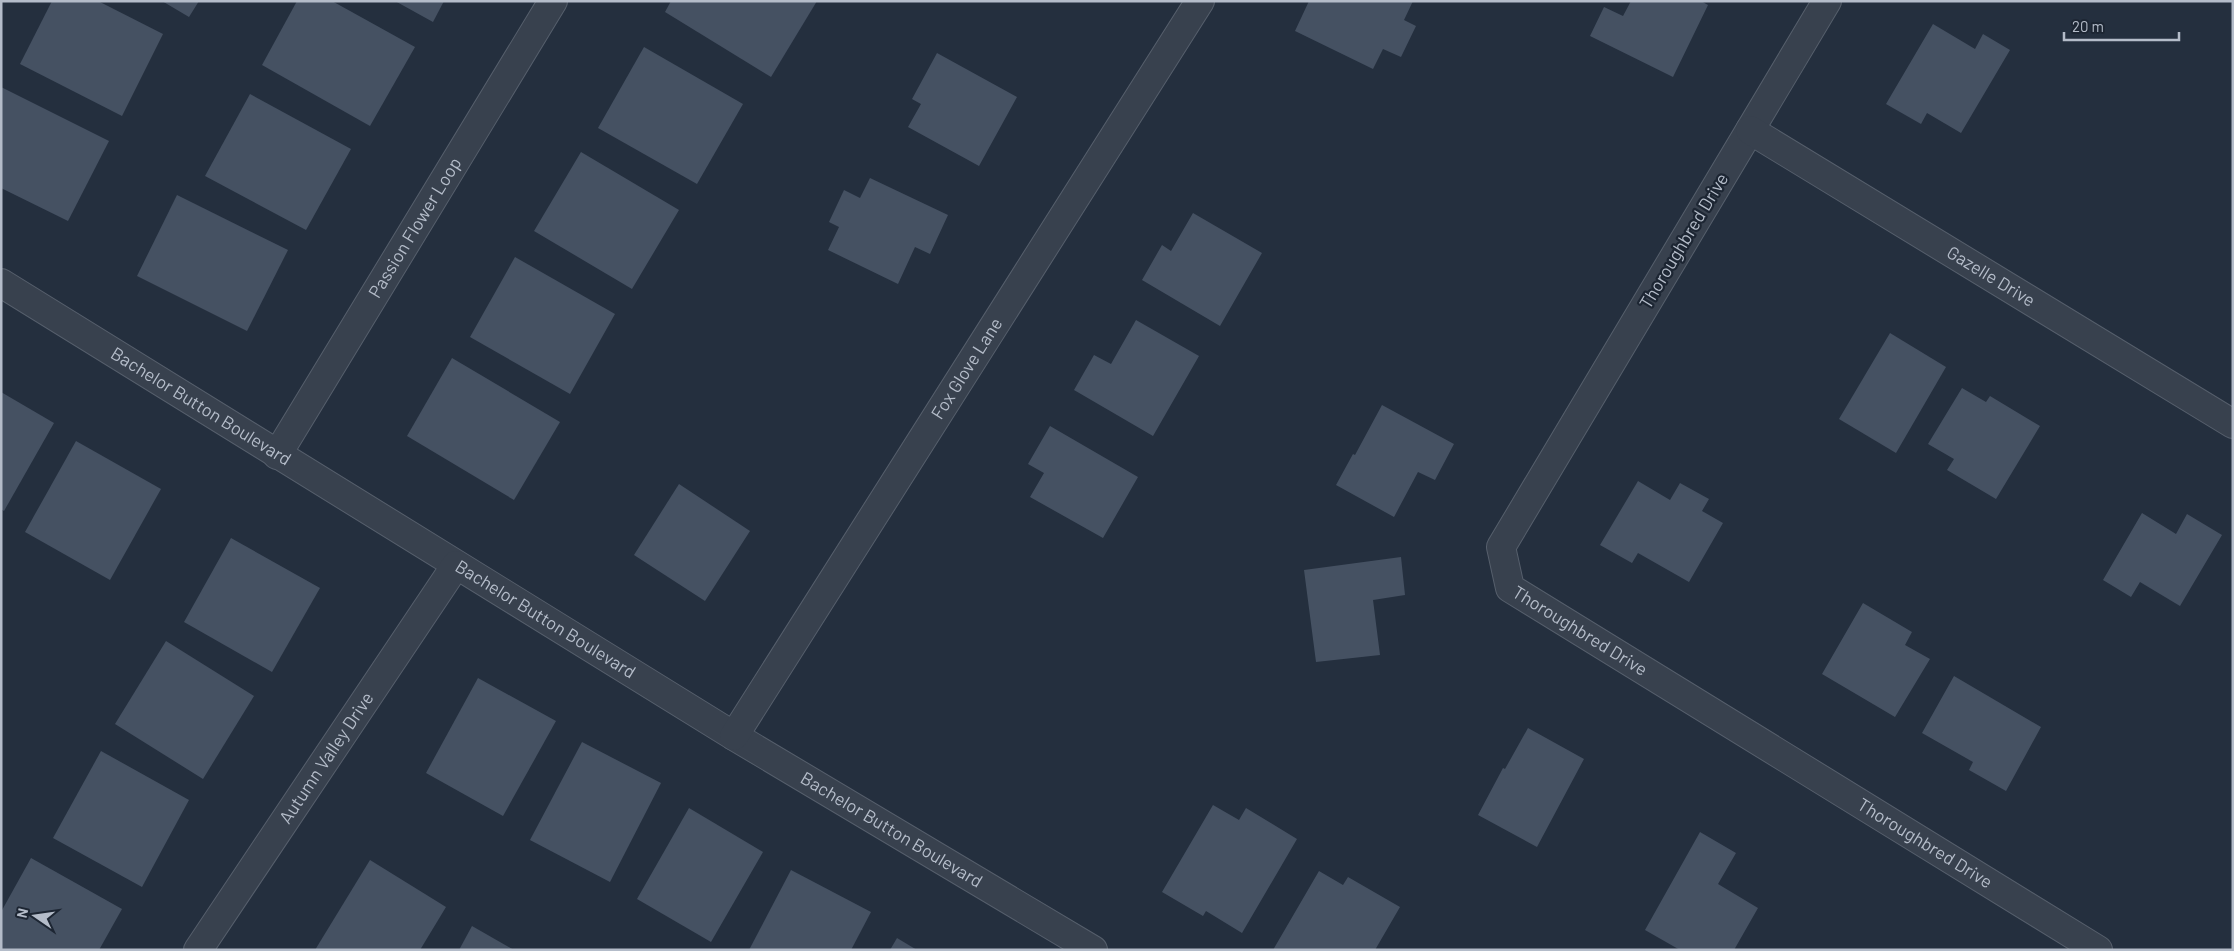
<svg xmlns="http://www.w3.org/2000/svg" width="2234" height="951" font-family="Barlow,sans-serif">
  <rect width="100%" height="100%" fill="#242f3e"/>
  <!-- building -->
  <g fill="#455162">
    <path d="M52,1H98L163,34L122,116L20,64Z"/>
    <path d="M162,1H199L189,17Z"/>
    <path d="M297,1H332L415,47L370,126L262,65Z"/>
    <path d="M395,1H444L433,22Z"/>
    <path d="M671,1H817L771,77L665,12Z"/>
    <path d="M1309,1H1413L1404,20L1416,26L1401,57L1383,49L1373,69L1295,31Z"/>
    <path d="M1631,1H1701L1708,5L1673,77L1590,36L1604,7L1623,16Z"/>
    <path d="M1933,24L1975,49L1983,34L2010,50L1961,133L1927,113L1921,124L1886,104Z"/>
    <path d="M644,47L743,104L697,184L598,128Z"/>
    <path d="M937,53L1017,97L979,166L908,127L921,104L912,99Z"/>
    <path d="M1,87L109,141L68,221L1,188Z"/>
    <path d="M250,94L351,149L306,230L205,176Z"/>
    <path d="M581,152L679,210L632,289L534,231Z"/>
    <path d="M870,178L948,215L930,254L915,247L898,284L828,250L839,227L829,222L844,190L860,198Z"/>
    <path d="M177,195L288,250L247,331L137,276Z"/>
    <path d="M1193,213L1262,253L1220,326L1142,280L1162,245L1171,251Z"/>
    <path d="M515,257L615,314L570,394L470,337Z"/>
    <path d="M1136,320L1199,356L1153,436L1074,390L1094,355L1111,364Z"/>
    <path d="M1890,333L1946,367L1896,453L1839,419Z"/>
    <path d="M452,358L560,422L514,500L407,436Z"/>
    <path d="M1962,388L1986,402L1990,396L2040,426L1996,499L1947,470L1954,459L1928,444Z"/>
    <path d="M1,392L54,423L4,511L1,509Z"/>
    <path d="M1382,405L1454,444L1435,480L1418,472L1394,517L1336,485L1353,454L1355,455Z"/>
    <path d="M1050,426L1138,477L1103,538L1030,497L1044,473L1028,464Z"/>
    <path d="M76,441L161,489L110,580L25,532Z"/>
    <path d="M1638,481L1670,500L1680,483L1709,499L1702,511L1723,523L1689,582L1638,553L1632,563L1600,545Z"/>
    <path d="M679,484L750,531L705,601L634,555Z"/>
    <path d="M2142,513L2176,534L2187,514L2222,535L2180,606L2140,582L2131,597L2103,580Z"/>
    <path d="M231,538L320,588L272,672L184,622Z"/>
    <path d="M1401,557L1405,595L1373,600L1380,655L1316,662L1304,570Z"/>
    <path d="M1863,603L1912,632L1905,645L1930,659L1895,717L1822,674Z"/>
    <path d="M166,641L254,696L203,779L115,724Z"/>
    <path d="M1954,676L2041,727L2006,791L1969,770L1973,762L1922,733Z"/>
    <path d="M478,678L556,721L503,816L426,773Z"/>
    <path d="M1528,728L1584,759L1537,847L1478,815L1503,768L1505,769Z"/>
    <path d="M582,742L661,783L610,882L530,840Z"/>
    <path d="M101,751L189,800L142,887L53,838Z"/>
    <path d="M1213,805L1239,820L1246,808L1297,839L1242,933L1206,911L1203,916L1162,892Z"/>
    <path d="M689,808L763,852L711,942L637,899Z"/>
    <path d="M1700,832L1736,853L1718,884L1758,908L1734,950H1680L1645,930Z"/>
    <path d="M31,858L122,909L99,950H1V912Z"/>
    <path d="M370,860L446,907L420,950H315Z"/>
    <path d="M791,870L871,912L851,950H749Z"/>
    <path d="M1319,871L1343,885L1348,877L1400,907L1375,950H1273Z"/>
    <path d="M472,926L514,950H459Z"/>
    <path d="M897,938L917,950H890Z"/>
  </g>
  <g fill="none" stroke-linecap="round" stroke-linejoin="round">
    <!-- minor casing -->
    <g stroke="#565f6c" stroke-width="30">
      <g id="minor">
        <path id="s1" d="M1827,1L1501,547L1510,588L2098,950"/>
        <path id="s2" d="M1750,130L2233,424"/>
        <path id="s3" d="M1,283L734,736L1093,950"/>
        <path id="s4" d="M277,455L553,1"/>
        <path id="s5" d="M734,736L1200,1"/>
        <path id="s6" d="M198,950L456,565"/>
      </g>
    </g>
    <!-- minor -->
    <use href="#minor" stroke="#38414e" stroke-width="28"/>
  </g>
  <g text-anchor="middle" stroke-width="4.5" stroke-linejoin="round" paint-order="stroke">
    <!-- street labels -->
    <g font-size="18" fill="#b4bcc9" stroke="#1d2633">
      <text dy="6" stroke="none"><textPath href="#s4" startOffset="266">Passion Flower Loop</textPath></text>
      <text transform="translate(1684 241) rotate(-59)" y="6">Thoroughbred Drive</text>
      <text dy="6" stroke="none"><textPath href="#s2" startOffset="282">Gazelle Drive</textPath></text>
      <text dy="6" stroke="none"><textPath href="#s5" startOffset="435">Fox Glove Lane</textPath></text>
      <text dy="6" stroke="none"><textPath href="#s3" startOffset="235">Bachelor Button Boulevard</textPath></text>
      <text dy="6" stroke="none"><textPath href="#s3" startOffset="640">Bachelor Button Boulevard</textPath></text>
      <text dy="6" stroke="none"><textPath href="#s1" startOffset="760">Thoroughbred Drive</textPath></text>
      <text dy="6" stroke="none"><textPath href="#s6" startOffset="231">Autumn Valley Drive</textPath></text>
      <text dy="6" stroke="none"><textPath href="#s3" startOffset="1045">Bachelor Button Boulevard</textPath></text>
      <text dy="6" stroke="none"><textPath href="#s1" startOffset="1165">Thoroughbred Drive</textPath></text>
    </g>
  </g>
  <!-- border -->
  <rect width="2234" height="951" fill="none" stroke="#b4bcc9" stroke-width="5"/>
  <!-- north arrow -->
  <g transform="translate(35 916) rotate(283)" stroke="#1d2633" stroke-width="4" paint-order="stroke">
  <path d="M0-4L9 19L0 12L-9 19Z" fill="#b4bcc9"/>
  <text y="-8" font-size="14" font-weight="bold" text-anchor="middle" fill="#b4bcc9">N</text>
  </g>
  <!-- scale -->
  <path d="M2064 32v8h115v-8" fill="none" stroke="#b4bcc9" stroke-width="2.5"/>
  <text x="2072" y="32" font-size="15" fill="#b4bcc9" stroke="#1d2633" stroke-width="4" paint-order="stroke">20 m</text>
</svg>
